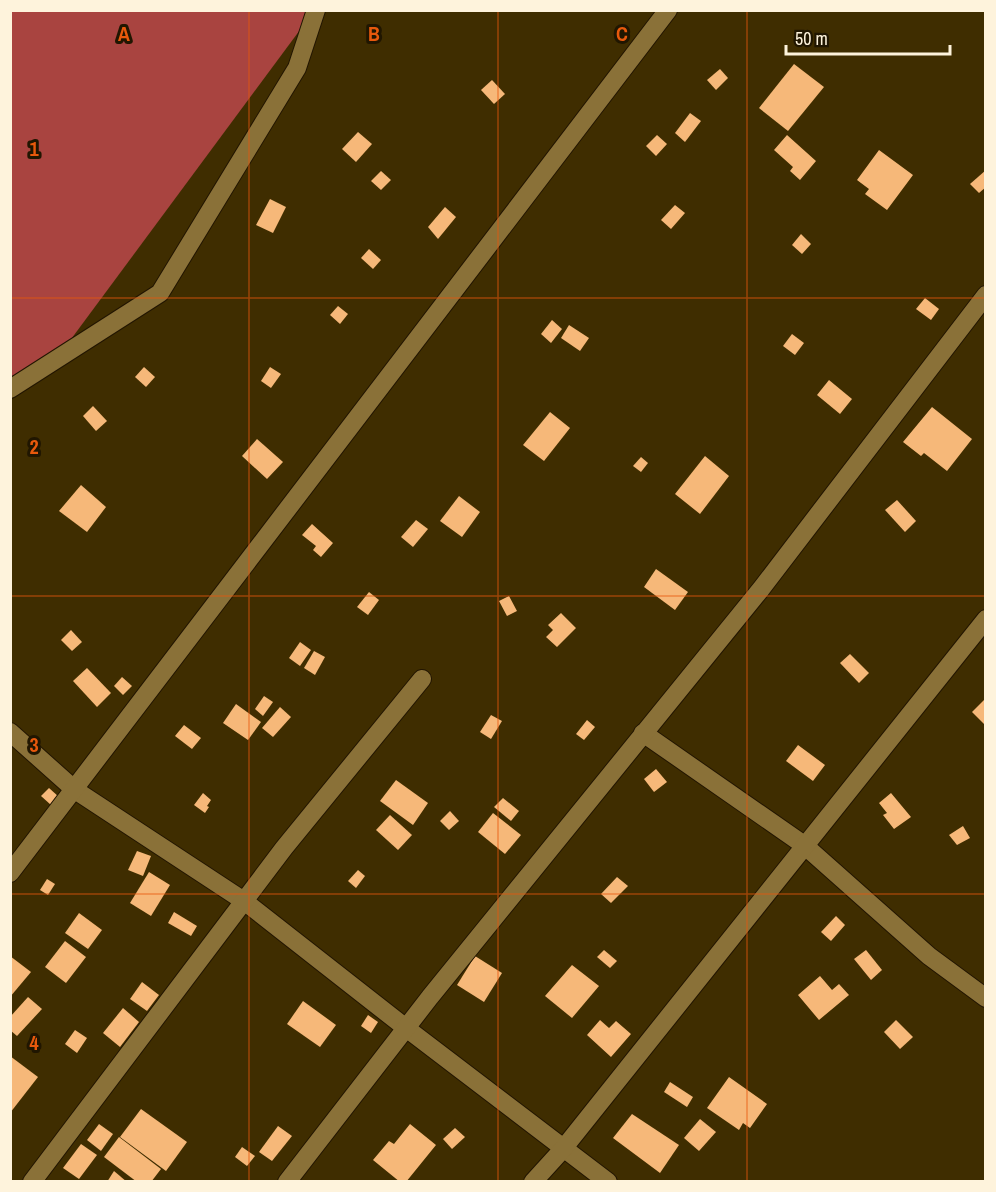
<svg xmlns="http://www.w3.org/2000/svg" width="996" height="1192" font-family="'Archivo Narrow',sans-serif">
  <rect width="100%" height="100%" fill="#3f2d00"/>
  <!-- forest -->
  <path fill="#a94440" d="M11,11H314L63,350L11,382Z"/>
  <!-- building -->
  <g fill="#f6b879">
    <path d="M794,64L824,87L788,131L759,108Z"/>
    <path d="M720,69L728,78L716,90L707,80Z"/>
    <path d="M492,80L505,94L494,104L481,90Z"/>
    <path d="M690,113L701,121L685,142L675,133Z"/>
    <path d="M358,132L372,144L356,162L342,149Z"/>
    <path d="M657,135L667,144L656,156L646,146Z"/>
    <path d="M787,135L816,161L800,180L790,171L793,167L774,150Z"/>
    <path d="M879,150L913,175L887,210L865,194L869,189L857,180Z"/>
    <path d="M986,170V187L979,193L970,184Z"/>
    <path d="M381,171L391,180L381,190L371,181Z"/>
    <path d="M270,199L286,207L273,233L256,225Z"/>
    <path d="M675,205L685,213L671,229L661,220Z"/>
    <path d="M445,207L456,217L438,239L428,227Z"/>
    <path d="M801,234L811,244L802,254L792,245Z"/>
    <path d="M369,249L381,260L373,269L361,258Z"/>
    <path d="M925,298L939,309L931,320L916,309Z"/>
    <path d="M338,306L348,314L340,324L330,315Z"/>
    <path d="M552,320L562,329L551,343L541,334Z"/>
    <path d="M569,325L589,338L580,351L561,338Z"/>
    <path d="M792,334L804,343L795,355L783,346Z"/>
    <path d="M144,367L155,377L146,387L135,377Z"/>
    <path d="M270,367L281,374L271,388L261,381Z"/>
    <path d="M829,380L852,399L840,414L817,395Z"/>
    <path d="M93,406L107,421L96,431L83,416Z"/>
    <path d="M932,407L972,439L947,471L924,453L921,456L903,442Z"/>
    <path d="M550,412L570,428L544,461L523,445Z"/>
    <path d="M257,439L283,462L267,479L242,456Z"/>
    <path d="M705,456L729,476L700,514L675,494Z"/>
    <path d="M641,457L648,463L641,472L633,466Z"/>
    <path d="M81,485L106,507L87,532L59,511Z"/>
    <path d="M459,496L480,512L462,537L440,521Z"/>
    <path d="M897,500L916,521L905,532L885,510Z"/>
    <path d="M416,520L428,529L413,547L401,537Z"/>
    <path d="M312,524L333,543L321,557L313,550L316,546L302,535Z"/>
    <path d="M656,569L688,592L675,610L644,587Z"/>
    <path d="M369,592L379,600L368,615L357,607Z"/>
    <path d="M509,596L517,611L507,616L499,601Z"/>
    <path d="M561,613L576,628L557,647L546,637L553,630L548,625Z"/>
    <path d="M71,630L82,642L72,651L61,640Z"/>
    <path d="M300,642L311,650L300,666L289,658Z"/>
    <path d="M314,651L325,657L315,675L304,668Z"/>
    <path d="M850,654L869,673L859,683L840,663Z"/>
    <path d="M87,668L111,693L97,707L73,681Z"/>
    <path d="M122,677L132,686L123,695L114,686Z"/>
    <path d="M264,696L273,702L263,716L255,709Z"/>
    <path d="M984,700L986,701V726L972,712Z"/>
    <path d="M236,704L261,722L248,740L223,723Z"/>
    <path d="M280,707L291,717L273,737L262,728Z"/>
    <path d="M491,715L502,721L491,739L480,732Z"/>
    <path d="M587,720L595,727L584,740L576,734Z"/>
    <path d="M184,725L201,738L192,749L175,736Z"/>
    <path d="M798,745L825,765L813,781L786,761Z"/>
    <path d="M656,769L667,782L654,792L644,779Z"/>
    <path d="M396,780L428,803L413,825L380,801Z"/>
    <path d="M49,788L59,797L51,805L41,796Z"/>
    <path d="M203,793L211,800L207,806L209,807L205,813L194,805Z"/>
    <path d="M891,793L911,817L894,829L883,815L887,813L879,803Z"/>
    <path d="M503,798L519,811L511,821L494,807Z"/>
    <path d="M450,811L459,821L449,830L440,821Z"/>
    <path d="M493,813L521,835L505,854L478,832Z"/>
    <path d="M390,815L412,835L398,850L376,830Z"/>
    <path d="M963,826L970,838L957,845L949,835Z"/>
    <path d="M137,851L151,856L143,876L128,870Z"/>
    <path d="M358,870L365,876L356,888L348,881Z"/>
    <path d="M149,872L170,885L151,916L130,903Z"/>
    <path d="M617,877L628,886L611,903L601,894Z"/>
    <path d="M47,879L55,884L48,895L40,890Z"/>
    <path d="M174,912L197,926L191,936L168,923Z"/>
    <path d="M79,913L102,930L88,949L65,933Z"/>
    <path d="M836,916L845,925L831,941L821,932Z"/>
    <path d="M65,941L86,957L66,983L45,967Z"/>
    <path d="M604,950L617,961L610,968L597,957Z"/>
    <path d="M866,950L882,970L871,980L854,959Z"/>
    <path d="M10,956L31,972L10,997Z"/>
    <path d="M475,956L502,973L484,1002L457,985Z"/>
    <path d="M572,965L599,986L572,1018L545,996Z"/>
    <path d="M820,976L832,990L839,984L849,995L819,1020L798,995Z"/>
    <path d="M142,982L159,995L147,1011L130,999Z"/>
    <path d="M28,997L42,1009L17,1036L10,1030V1017Z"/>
    <path d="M303,1001L336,1025L320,1047L287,1024Z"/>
    <path d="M123,1008L139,1022L120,1047L103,1033Z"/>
    <path d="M368,1015L378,1022L371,1033L361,1026Z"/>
    <path d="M600,1020L609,1028L616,1021L631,1034L611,1057L587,1035Z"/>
    <path d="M896,1020L913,1037L900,1049L884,1032Z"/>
    <path d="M75,1030L87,1038L77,1053L65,1044Z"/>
    <path d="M10,1056L38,1077L10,1113Z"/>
    <path d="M729,1077L767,1104L750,1128L743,1123L739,1130L707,1108Z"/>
    <path d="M670,1082L693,1097L687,1107L664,1092Z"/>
    <path d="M141,1109L187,1142L166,1171L120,1137Z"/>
    <path d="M632,1114L679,1145L660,1173L613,1138Z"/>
    <path d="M700,1119L716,1132L699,1151L684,1138Z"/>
    <path d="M99,1124L113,1134L101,1151L87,1140Z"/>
    <path d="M410,1124L436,1145L406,1182H400L373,1160L389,1141L394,1144Z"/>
    <path d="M278,1126L292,1136L272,1161L259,1152Z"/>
    <path d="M455,1128L465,1137L452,1149L443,1139Z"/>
    <path d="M119,1137L161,1169L151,1182H137L104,1157Z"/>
    <path d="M81,1144L97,1155L79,1179L63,1168Z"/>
    <path d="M242,1147L255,1156L247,1166L235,1157Z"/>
    <path d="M114,1171L127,1182H107Z"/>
  </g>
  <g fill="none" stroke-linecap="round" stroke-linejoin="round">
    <!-- minor casing -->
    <g stroke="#221500" stroke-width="20">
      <g id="minor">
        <path d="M10,389L160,293L297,68L316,10"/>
        <path d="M10,732L75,790L244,901L406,1028L608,1182"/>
        <path d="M643,733L804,845L929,956L986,998"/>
        <path d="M10,873L668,10"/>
        <path d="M32,1182L284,848L422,679"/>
        <path d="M287,1182L430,997L761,589L986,295"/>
        <path d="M533,1182L563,1149L986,619"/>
      </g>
    </g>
    <!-- minor -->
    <use href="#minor" stroke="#8a7138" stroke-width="18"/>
  </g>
  <!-- grid -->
  <path fill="none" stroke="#e8590c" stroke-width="1.5" stroke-opacity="0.55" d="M249,10V1182M498,10V1182M747,10V1182M10,298H986M10,596H986M10,894H986"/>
  <g font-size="20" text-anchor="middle" font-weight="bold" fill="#e8590c" stroke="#201601" stroke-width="6" stroke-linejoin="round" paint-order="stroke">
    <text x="124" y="41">A</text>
    <text x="374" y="41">B</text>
    <text x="622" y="41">C</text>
    <text x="34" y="156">1</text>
    <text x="34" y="454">2</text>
    <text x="34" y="752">3</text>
    <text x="34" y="1050">4</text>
  </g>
  <!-- border -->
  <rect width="996" height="1192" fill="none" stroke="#fef3dc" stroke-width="24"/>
  <!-- scale -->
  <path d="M786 45v9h164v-9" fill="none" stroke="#fef3dc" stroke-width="3"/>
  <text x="795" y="45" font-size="18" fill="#fef3dc" stroke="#201601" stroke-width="4.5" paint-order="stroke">50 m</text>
</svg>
